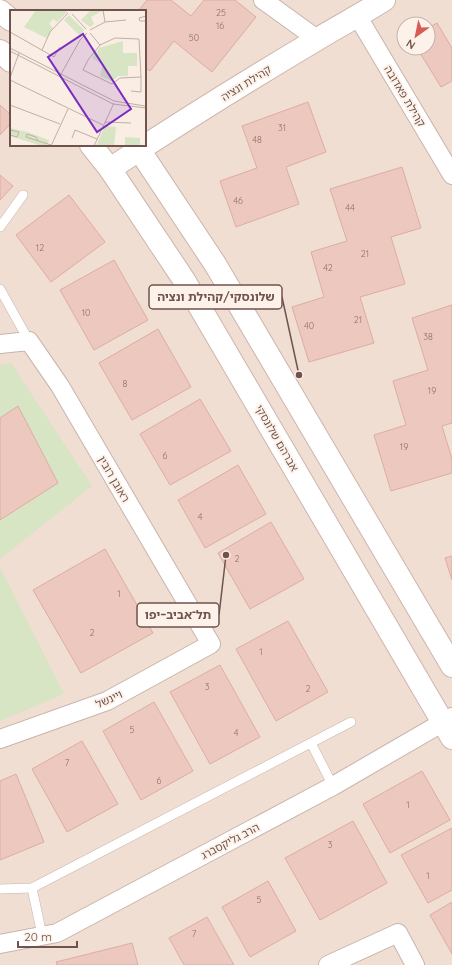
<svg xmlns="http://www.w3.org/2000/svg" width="452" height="965" font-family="Quicksand,'Noto Sans Hebrew',sans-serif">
  <rect width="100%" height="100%" fill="#f9ede4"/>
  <!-- residential -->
  <path fill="#f0ded3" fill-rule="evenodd" d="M0,0H452V965H0ZM11,11H145V145H11ZM404,24H428V48H404Z"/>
  <!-- green -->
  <g fill="#d7e5c4">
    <path d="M11,363L92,486L0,559V365Z"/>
    <path d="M0,567L64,694L0,721Z"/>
  </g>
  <!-- building -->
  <g fill="#ecc8be" stroke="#ddada0">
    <path d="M147,0H171L191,16L204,0H235L256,17L212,72L174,41L150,71L145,68V11H138Z"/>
    <path d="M437,23L452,48V81L441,87L417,48H428V28Z"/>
    <path d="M308,102L326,152L286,167L299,204L236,227L220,181L257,168L242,126Z"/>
    <path d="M0,105L11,115V123L0,135Z"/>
    <path d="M402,167L421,228L391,237L405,284L360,297L374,343L309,362L292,307L324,297L311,252L347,241L330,189Z"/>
    <path d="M0,175L13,186L0,200Z"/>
    <path d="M69,195L105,242L51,282L16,235Z"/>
    <path d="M114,260L148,320L94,350L60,290Z"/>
    <path d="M452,305V423L442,426L452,459V473L391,491L374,435L406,425L393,381L428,370L412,318Z"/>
    <path d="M158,329L191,387L132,420L99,363Z"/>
    <path d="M200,399L231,451L170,485L140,434Z"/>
    <path d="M18,406L58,483L0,520V418Z"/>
    <path d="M238,465L266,514L205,548L178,500Z"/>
    <path d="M271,522L304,579L250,609L218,553Z"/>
    <path d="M105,549L153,633L81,673L33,590Z"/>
    <path d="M452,556V580L445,558Z"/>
    <path d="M288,621L328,692L276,721L236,649Z"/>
    <path d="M220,665L260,737L210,764L170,692Z"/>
    <path d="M154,702L193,771L141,800L103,731Z"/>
    <path d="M82,741L118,804L67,832L32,769Z"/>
    <path d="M422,771L450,820L390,853L363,804Z"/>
    <path d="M16,774L44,842L0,860V781Z"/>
    <path d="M353,821L387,883L320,920L285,858Z"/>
    <path d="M452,828V890L428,903L401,855Z"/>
    <path d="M268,881L296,931L250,957L222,907Z"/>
    <path d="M452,902V954L430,915Z"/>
    <path d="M207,917L234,965H184L169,938Z"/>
    <path d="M132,943L138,965H57L56,962Z"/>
  </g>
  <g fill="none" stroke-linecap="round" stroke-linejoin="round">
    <!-- lane casing -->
    <g stroke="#c9b4ab" stroke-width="10">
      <g id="lane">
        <path d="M0,227L23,195"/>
        <path d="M0,289L29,341"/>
        <path d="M311,743L333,786"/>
        <path d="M32,888L42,935"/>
        <path d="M0,889L32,888L351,722"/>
      </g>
    </g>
    <!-- street casing -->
    <g stroke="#c9b4ab" stroke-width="20">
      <g id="street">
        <path d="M263,0L317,39"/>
        <path d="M358,17L452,175"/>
        <path d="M0,344L29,341L60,386L211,644L107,701L0,739"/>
        <path d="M0,944L57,933L333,786L452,717"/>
        <path d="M328,965L398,933L415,965"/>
      </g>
    </g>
    <!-- secondary casing -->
    <g stroke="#ceb5ac" stroke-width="24">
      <g id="secondary">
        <path d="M0,11L11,20"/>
        <path d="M0,51L11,61"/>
        <path d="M91,145L110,169L184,280L452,738"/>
        <path d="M136,145L215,264L452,666"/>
        <path d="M110,169C178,124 247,81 316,40C339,26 362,14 384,0"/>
      </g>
    </g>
    <!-- lane -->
    <use href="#lane" stroke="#fff" stroke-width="9"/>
    <!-- street -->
    <use href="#street" stroke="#fff" stroke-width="18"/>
    <!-- secondary -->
    <use href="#secondary" stroke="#fff" stroke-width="22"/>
  </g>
  <g text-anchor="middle" stroke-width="4" stroke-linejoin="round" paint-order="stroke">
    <!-- number labels -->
    <g font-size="9" fill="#8e7068">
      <text x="221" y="16">25</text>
      <text x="220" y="29">16</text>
      <text x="194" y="41">50</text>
      <text x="282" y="131">31</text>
      <text x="257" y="143">48</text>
      <text x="238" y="204">46</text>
      <text x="350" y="211">44</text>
      <text x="40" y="251">12</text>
      <text x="365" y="257">21</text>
      <text x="328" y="271">42</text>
      <text x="86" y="316">10</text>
      <text x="358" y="323">21</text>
      <text x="309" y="329">40</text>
      <text x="428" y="340">38</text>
      <text x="125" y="387">8</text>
      <text x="432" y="394">19</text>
      <text x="404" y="450">19</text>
      <text x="165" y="459">6</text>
      <text x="200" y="520">4</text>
      <text x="237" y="562">2</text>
      <text x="119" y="597">1</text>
      <text x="92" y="636">2</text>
      <text x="261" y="655">1</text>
      <text x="207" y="690">3</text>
      <text x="308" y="692">2</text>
      <text x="132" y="733">5</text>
      <text x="236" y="736">4</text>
      <text x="67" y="766">7</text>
      <text x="159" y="784">6</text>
      <text x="408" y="808">1</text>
      <text x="330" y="848">3</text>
      <text x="428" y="879">1</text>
      <text x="259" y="903">5</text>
      <text x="194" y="937">7</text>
    </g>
    <!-- street labels -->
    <g font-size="11" fill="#6f534c" stroke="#fdf2e9">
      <text transform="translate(246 83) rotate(-32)" y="4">קהילת ונציה</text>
      <text transform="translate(405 96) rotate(59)" y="4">קהילת פאדובה</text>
      <text transform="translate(277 438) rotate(60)" y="4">אברהם שלונסקי</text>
      <text transform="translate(114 479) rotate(60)" y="4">ראובן רובין</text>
      <text transform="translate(109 699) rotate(-25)" y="4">ויינשל</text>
      <text transform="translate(230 841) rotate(-28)" y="4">הרב גליקסברג</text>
    </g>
  </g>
  <!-- overview -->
  <g transform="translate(10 10)">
    <rect width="136" height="136" fill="#f9ede4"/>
    <path d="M26,0H55L57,2L47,12L43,9L39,14L43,18L36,28L14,17ZM81,0L92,1L81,7L84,14L80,17L71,10ZM59,5L74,20L70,26L54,10ZM113,31V43H127V56H118V66H108L102,71L90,66L93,55L82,48L89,38ZM95,116L106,117L104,136H86ZM0,118L17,122L39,130L37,136H32L0,126ZM115,127L130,128V136H115Z" fill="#d7e5c4"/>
    <path fill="none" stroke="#c2afa7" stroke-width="1" d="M93,0L95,12M62,4L76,19M136,6L129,8L130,11H136M80,20L95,12L116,10M0,22L44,47L50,37M80,23L90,35M0,38L104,91L135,96M32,40L40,22L58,3M0,41L103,94L136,98M50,66L70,30L77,23M0,68L9,43M0,70L93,115M121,81L131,82V67L129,29L105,28L90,35L78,50L73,60L102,74L110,68L131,67M0,95L50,114M95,112L121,113M0,120L9,122L7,127L0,125M62,128L65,120L87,129M28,131L26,127L17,124L16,127L41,135M41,136L58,99M84,136L104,93"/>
    <path fill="#7b2cbf" fill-opacity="0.15" stroke="#7b2cbf" stroke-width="2" d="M73,24L121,99L87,122L38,47Z"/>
    <rect width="136" height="136" fill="none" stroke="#6f534c" stroke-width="2"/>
  </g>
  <!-- callouts -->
  <path fill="none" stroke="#6f534c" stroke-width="1.5" d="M299 375L282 297M226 555L219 615"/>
  <g fill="#6f534c" stroke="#fdf2e9" stroke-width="1.5">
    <circle cx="299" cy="375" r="4"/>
    <circle cx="226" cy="555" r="4"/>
  </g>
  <g fill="#fdf2e9" stroke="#6f534c" stroke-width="1.5">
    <rect x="149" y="285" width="133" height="24" rx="4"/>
    <rect x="137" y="603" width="82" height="24" rx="4"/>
  </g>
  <g font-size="12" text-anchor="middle" font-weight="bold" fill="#6f534c">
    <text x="216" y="301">שלונסקי/קהילת ונציה</text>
    <text x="178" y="619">תל־אביב–יפו</text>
  </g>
  <!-- north arrow -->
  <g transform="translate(416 36) rotate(213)"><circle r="19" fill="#fdf2e9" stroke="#c4b2aa"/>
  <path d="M0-3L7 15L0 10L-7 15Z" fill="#d75c55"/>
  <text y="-6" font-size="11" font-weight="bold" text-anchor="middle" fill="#6f534c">N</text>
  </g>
  <!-- scale -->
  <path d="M18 941v6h59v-6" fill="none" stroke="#6f534c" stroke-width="2"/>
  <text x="24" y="941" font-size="12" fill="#6f534c" stroke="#fdf2e9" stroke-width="3" paint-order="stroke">20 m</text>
</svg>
